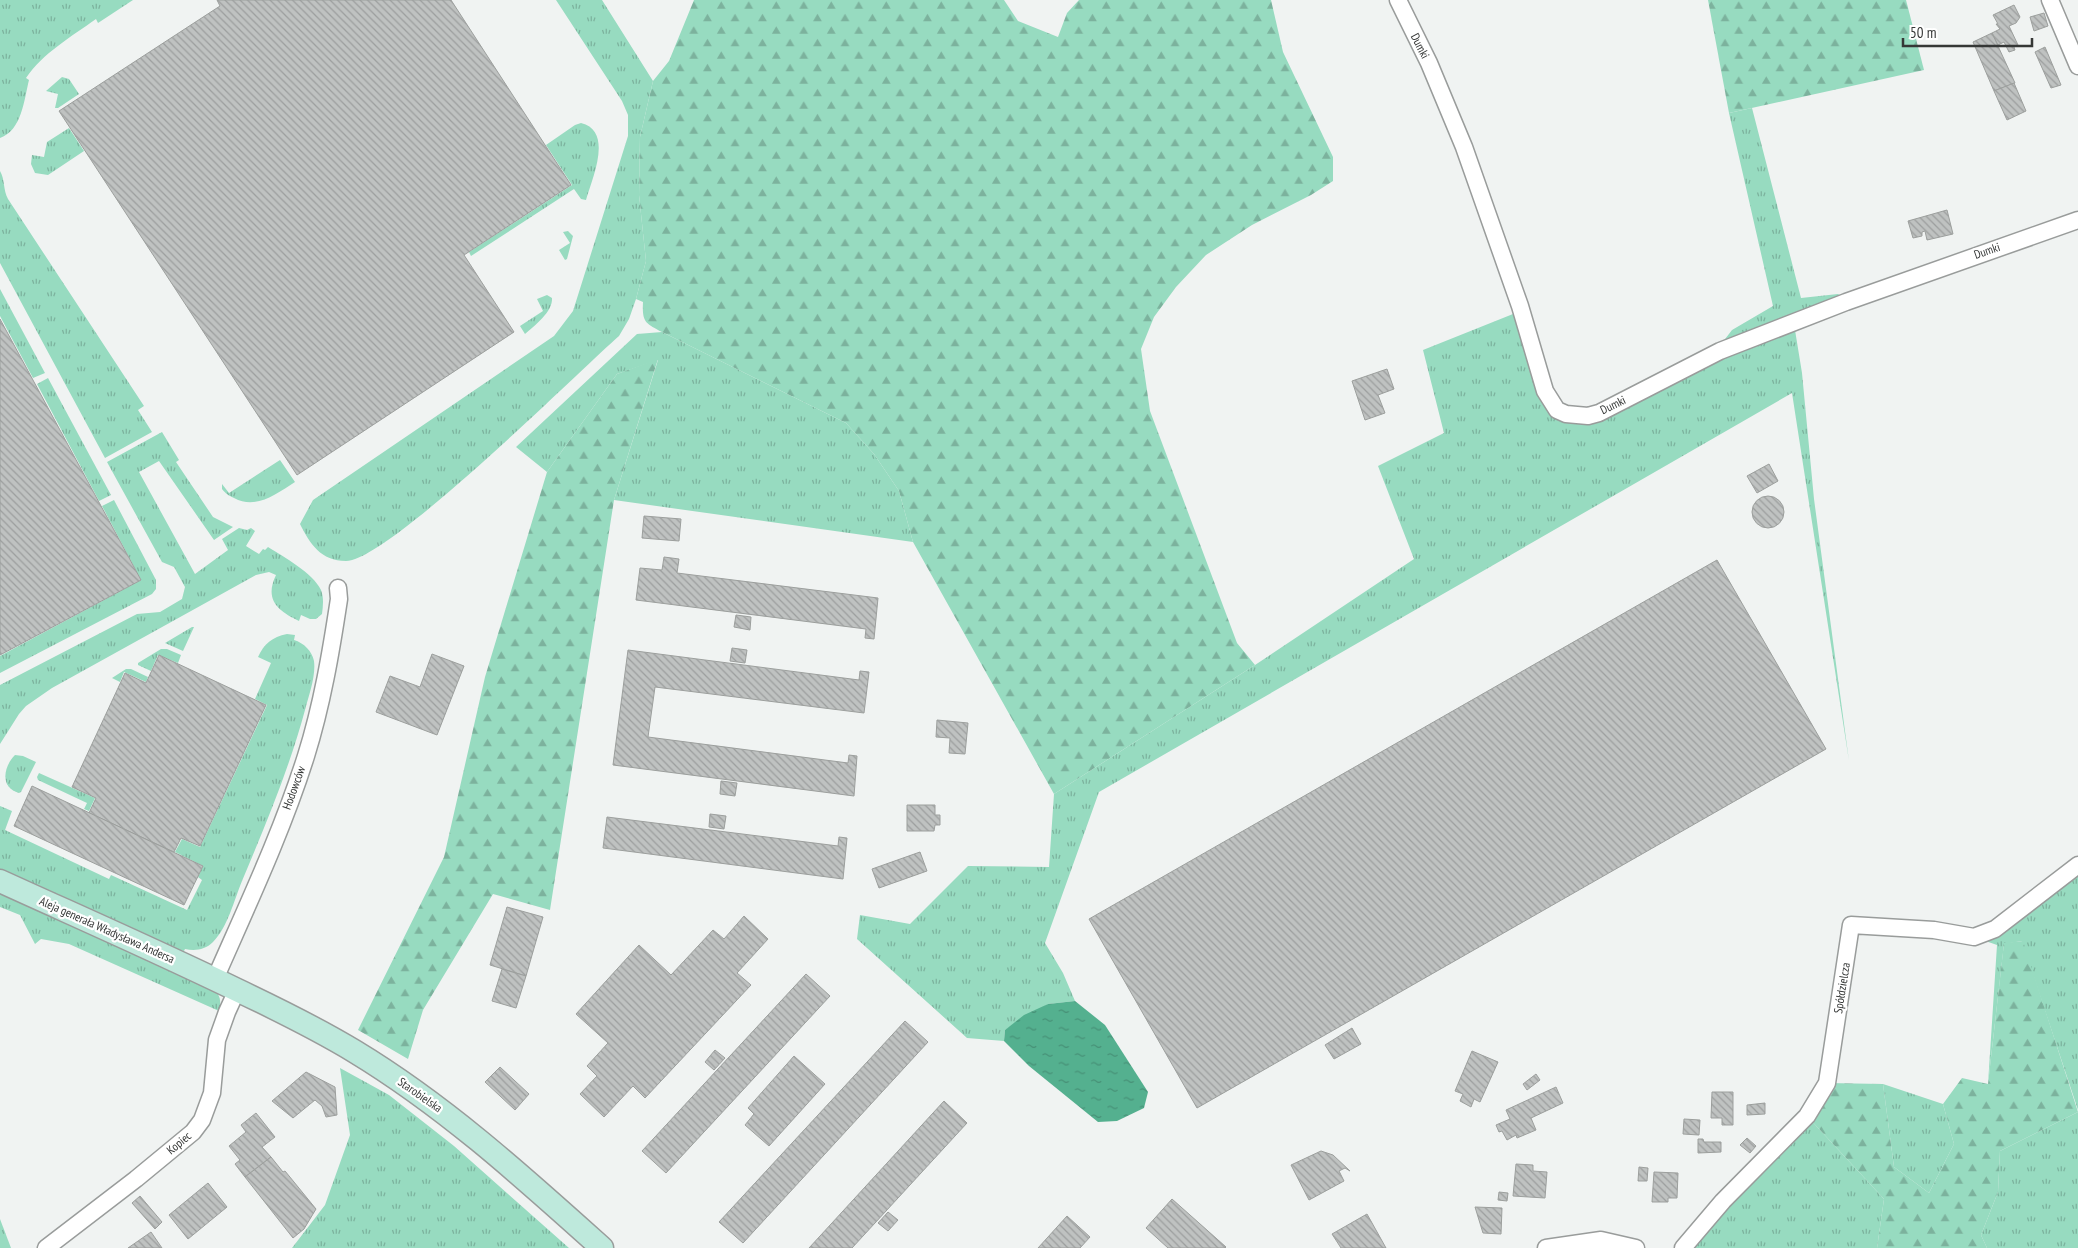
<svg xmlns="http://www.w3.org/2000/svg" width="2078" height="1248" font-family="'PT Sans Narrow',sans-serif">
  <defs>
    <pattern id="grass-tufts" width="24" height="20" patternUnits="userSpaceOnUse" patternTransform="scale(1.25)"><rect width="24" height="20" fill="#97dbc0"/><path d="M3 7l-1-3M5 7V3M7 7l1-3M15 17l-1-3M17 17v-4M19 17l1-3" fill="none" stroke="#7cb29d"/></pattern>
    <pattern id="forest-firs" width="22" height="20" patternUnits="userSpaceOnUse" patternTransform="scale(1.25)"><rect width="22" height="20" fill="#97dbc0"/><path d="M5 1l3.5 6h-7zM16 11l3.5 6h-7z" fill="#7cb29d"/></pattern>
    <pattern id="water-ripples" width="26" height="14" patternUnits="userSpaceOnUse" patternTransform="scale(1.25)"><rect width="26" height="14" fill="#54b08f"/><path d="M2 4q2-2 4 0t4 0M15 11q2-2 4 0t4 0" fill="none" stroke="#469076"/></pattern>
    <pattern id="building-back-hatch" width="6" height="6" patternUnits="userSpaceOnUse" patternTransform="scale(1.25)"><rect width="6" height="6" fill="#bfc2c1"/><path d="M-1 5l2 2M0 0l6 6M5-1l2 2" fill="none" stroke="#9c9e9e"/></pattern>
  </defs>
  <rect width="100%" height="100%" fill="#f0f3f2"/>
  <!-- grass -->
  <g fill="url(#grass-tufts)">
    <path d="M0,0H133L98,23L96,19C71,37 43,53 26,78L29,80C24,100 22,130 0,138Z"/>
    <path d="M556,0H602L653,81L640,137L639,195L646,261L636,299L629,319L619,336C577,373 388,561 346,561C321,561 310,544 300,524L313,500L554,336L573,311L628,136V115L622,101Z"/>
    <path d="M62,77L69,79L79,94L58,108H55L58,94L46,91Z"/>
    <path d="M1752,108L1801,298L1838,294L1844,298L1722,343L1732,330L1773,306L1729,113Z"/>
    <path d="M581,123C614,131 592,179 586,200L581,199L574,189L471,256L469,252L572,185L546,145L575,125Z"/>
    <path d="M69,128L84,151L48,175L35,173L31,164L32,155L44,157L47,142Z"/>
    <path d="M0,171C5,179 3,190 8,199L144,406L138,410L152,432L105,458L0,263Z"/>
    <path d="M568,231L573,236L567,259L565,260L559,250L570,243L563,232Z"/>
    <path d="M0,289L45,373L33,378L0,316Z"/>
    <path d="M547,295L552,298C553,312 534,326 525,334L520,326L543,311L537,299Z"/>
    <path d="M1513,314L1517,315L1541,392L1577,421L1720,355L1795,330L1802,373L1814,499L1849,761L1792,393L1099,792L1045,943L1063,973L1075,1001L1048,1004L1005,1030L1004,1041L967,1038L857,939L860,915L910,924L968,866L1049,867L1054,794L1255,665L1414,559L1378,466L1444,433L1423,350Z"/>
    <path d="M662,332L846,423L874,454L899,491L913,542L614,500L658,360L617,374L547,472L516,447L637,334Z"/>
    <path d="M48,378L111,495L99,501L37,384Z"/>
    <path d="M162,432L179,460L176,462L213,517L233,527L214,540L159,461L139,472L195,574L228,550L222,539L239,528L247,530L251,528L255,531L246,546L259,554L263,549L265,550L268,547C284,557 313,573 321,590C324,598 323,606 322,614L316,619H310L301,615L299,621C278,611 264,600 276,575L269,572L256,575L52,688L26,706L19,714L0,744V685L137,614L160,612L182,599L185,587L174,567L162,562L107,462Z"/>
    <path d="M280,460L295,482C276,494 256,510 234,498C228,495 226,494 222,489V484L229,493Z"/>
    <path d="M114,500L156,580V589L152,594L0,673V656L141,580L102,506Z"/>
    <path d="M192,627H194L183,651L165,643Z"/>
    <path d="M287,634L295,635L294,640C304,643 312,651 314,661C316,676 309,695 305,710C289,769 266,824 242,881C234,900 228,927 213,942C205,950 195,951 185,949L184,951L171,948L0,869V806L12,811L5,830L109,879L111,875L187,910L202,880L198,877L203,866L175,852L182,839L200,847L267,705L255,699L271,663L258,657C264,644 272,637 287,634Z"/>
    <path d="M161,649H167L181,655L178,663L158,655L151,671L138,665V663Z"/>
    <path d="M126,669H131L148,677L146,682L124,672L120,682L112,678Z"/>
    <path d="M15,755L23,756L36,762L21,792L19,793C0,788 3,767 15,755Z"/>
    <path d="M39,773L95,798L89,811L84,809L87,803L38,780L37,777Z"/>
    <path d="M2078,865V1110L2022,941L2004,944L1988,1084L1997,945L1974,937Z"/>
    <path d="M0,894L216,991C221,998 221,1003 219,1011L69,944L41,939L35,944L20,915L0,907Z"/>
    <path d="M340,1068L389,1095L454,1146L569,1248H292L325,1205L350,1135Z"/>
    <path d="M1883,1084L1943,1104L1954,1144L1929,1193L1894,1167Z"/>
    <path d="M2078,1112V1248H1987L1981,1235L1998,1192L2000,1151Z"/>
    <path d="M1807,1116L1884,1199L1877,1248H1683Z"/>
    <path d="M0,1219L11,1248H0Z"/>
  </g>
  <!-- forest -->
  <g fill="url(#forest-firs)">
    <path d="M694,0H1004L1018,21L1058,37L1067,13L1079,0H1271L1283,52L1333,157V181L1311,195L1252,225L1206,255L1176,287L1154,317L1141,349L1150,411L1237,643L1255,665L1054,794L913,542L899,491L874,454L846,423L662,332C645,323 642,322 643,302L636,299L646,261L639,195L640,137L653,81L669,61Z"/>
    <path d="M1708,0H1906L1924,70L1729,113Z"/>
    <path d="M658,359L614,500L550,910L493,894L423,1010L408,1059L358,1030L444,857L485,677L547,472L617,374Z"/>
    <path d="M2023,941L2078,1112L2000,1151L1998,1192L1981,1235L1987,1248H1877L1884,1199L1807,1116L1827,1083L1883,1084L1894,1167L1929,1193L1954,1144L1943,1104L1962,1078L1988,1084L2004,943Z"/>
  </g>
  <!-- water -->
  <path fill="url(#water-ripples)" d="M1075,1001L1105,1025L1148,1092L1144,1108L1117,1121L1098,1122L1029,1066L1004,1041L1005,1030L1024,1015L1048,1004Z"/>
  <!-- building -->
  <g fill="url(#building-back-hatch)" stroke="#9c9f9d">
    <path d="M217,0H451L571,185L464,255L514,332L297,475L59,111L220,6Z"/>
    <path d="M2014,5L2020,17L2016,23L2009,26L2018,45L2014,47L2015,50L2009,52L2004,42L1998,45L1992,33L2000,29L1996,24H1998L1993,15Z"/>
    <path d="M2044,13L2048,26L2034,31L2030,17Z"/>
    <path d="M1992,33L2015,83L1994,91L1973,42Z"/>
    <path d="M2045,47L2061,85L2051,88L2035,52Z"/>
    <path d="M2014,83L2026,111L2007,120L1994,91Z"/>
    <path d="M1947,210L1953,234L1927,240L1925,231L1922,232V236L1913,238L1908,221Z"/>
    <path d="M0,319L141,580L0,655Z"/>
    <path d="M1387,369L1394,389L1378,395L1385,413L1365,420L1352,381Z"/>
    <path d="M1769,464L1778,481L1757,493L1747,476Z"/>
    <circle cx="1768" cy="512" r="16"/>
    <path d="M644,516L681,519L679,541L642,538Z"/>
    <path d="M664,557L679,559L677,573L878,598L874,639L865,638L866,629L636,600L640,568L662,570Z"/>
    <path d="M1717,560L1826,749L1197,1108L1089,919Z"/>
    <path d="M736,615L751,617L750,630L734,627Z"/>
    <path d="M732,648L747,650L745,663L730,661Z"/>
    <path d="M628,650L859,680L860,671L869,672L864,713L655,687L648,737L848,763L849,755L857,756L854,796L613,765Z"/>
    <path d="M432,654L464,666L437,735L376,712L390,676L420,687Z"/>
    <path d="M159,655L266,705L200,846L181,838L174,852L89,813L96,798L72,787L125,673L146,683Z"/>
    <path d="M937,720L968,723L965,754L949,753L950,738L936,737Z"/>
    <path d="M721,781L737,783L735,796L720,794Z"/>
    <path d="M32,786L203,866L184,905L14,826Z"/>
    <path d="M907,805H935V815H940V825H935L934,831H907Z"/>
    <path d="M710,814L726,816L724,829L709,827Z"/>
    <path d="M607,817L838,846L839,837L847,838L843,879L603,848Z"/>
    <path d="M920,852L927,871L879,888L872,869Z"/>
    <path d="M507,907L543,917L526,976L490,965Z"/>
    <path d="M744,916L768,939L737,973L751,985L645,1098L633,1086L604,1117L580,1094L597,1076L587,1066L608,1043L576,1014L639,945L671,975L713,930L724,939Z"/>
    <path d="M502,969L526,976L516,1008L492,1001Z"/>
    <path d="M806,974L830,996L666,1173L642,1151Z"/>
    <path d="M905,1021L928,1042L743,1243L719,1222Z"/>
    <path d="M1352,1028L1361,1044L1334,1059L1325,1045Z"/>
    <path d="M715,1050L725,1058L714,1070L705,1062Z"/>
    <path d="M1472,1051L1498,1062L1480,1102L1474,1099L1471,1107L1460,1101L1463,1094L1455,1091Z"/>
    <path d="M794,1056L825,1084L769,1146L745,1125L754,1114L748,1108Z"/>
    <path d="M500,1067L529,1094L515,1110L485,1082Z"/>
    <path d="M306,1072L335,1087L337,1115L326,1117L322,1106L315,1100L293,1118L272,1101Z"/>
    <path d="M1536,1074L1540,1080L1527,1090L1523,1084Z"/>
    <path d="M1556,1087L1563,1103L1531,1118L1536,1130L1517,1138L1516,1135L1507,1140L1502,1131L1499,1132L1496,1125L1510,1119L1506,1110Z"/>
    <path d="M1712,1092H1733V1125H1722V1118H1711Z"/>
    <path d="M944,1101L967,1123L852,1248H809Z"/>
    <path d="M1765,1103V1114L1747,1115V1105Z"/>
    <path d="M256,1113L275,1137L262,1147L271,1157L245,1177L235,1164L240,1160L229,1146L246,1132L241,1125Z"/>
    <path d="M1684,1119L1700,1120L1699,1135L1683,1134Z"/>
    <path d="M1747,1138L1756,1146L1750,1153L1740,1145Z"/>
    <path d="M1698,1139H1703L1704,1142H1721V1152L1698,1153Z"/>
    <path d="M1321,1151L1333,1155L1350,1171L1345,1168L1339,1171L1344,1181L1309,1200L1291,1165Z"/>
    <path d="M271,1157L283,1172L285,1171L316,1209L304,1229L293,1238L245,1177Z"/>
    <path d="M1516,1164L1533,1165V1171L1547,1172L1545,1198L1513,1196Z"/>
    <path d="M1639,1167L1648,1168L1647,1181H1638Z"/>
    <path d="M1654,1172L1678,1173L1677,1198H1668V1202H1652Z"/>
    <path d="M208,1183L227,1207L188,1239L169,1215Z"/>
    <path d="M1499,1192L1508,1193L1507,1201L1498,1200Z"/>
    <path d="M140,1196L162,1222L155,1229L132,1203Z"/>
    <path d="M1172,1199L1226,1247L1225,1248H1168L1146,1228Z"/>
    <path d="M1475,1207L1502,1208L1501,1234L1483,1233Z"/>
    <path d="M888,1212L898,1220L888,1231L878,1223Z"/>
    <path d="M1367,1214L1386,1248H1341L1332,1234Z"/>
    <path d="M1067,1216L1090,1237L1080,1248H1038Z"/>
    <path d="M151,1232L162,1248H128Z"/>
  </g>
  <g fill="none" stroke-linecap="round" stroke-linejoin="round">
    <!-- street casing -->
    <g stroke="#999c9b" stroke-width="19">
      <g id="street">
        <path d="M1398,0L1429,63L1464,147L1520,306L1545,391L1557,410L1566,414L1588,416L1599,413L1720,351L1846,302L2078,220"/>
        <path d="M2050,0L2078,66"/>
        <path d="M215,979C247,906 282,832 306,756C322,705 331,652 339,599L338,588"/>
        <path d="M46,1248L136,1179L193,1132L202,1120L212,1093L217,1040L227,1012L237,990"/>
        <path d="M1546,1248L1601,1240L1636,1248"/>
        <path d="M1683,1248L1723,1201L1807,1116L1827,1083L1851,925L1934,930L1974,937L1995,929L2078,865"/>
      </g>
    </g>
    <!-- secondary casing -->
    <g stroke="#999c9b" stroke-width="25">
      <path id="secondary" d="M0,881C79,917 159,952 237,990C277,1009 316,1028 354,1051C445,1106 523,1177 602,1248"/>
    </g>
    <!-- street -->
    <use href="#street" stroke="#fff" stroke-width="16"/>
    <!-- secondary -->
    <use href="#secondary" stroke="#bee9dc" stroke-width="22"/>
  </g>
  <g text-anchor="middle" stroke-width="4.5" stroke-linejoin="round" paint-order="stroke">
    <!-- street labels -->
    <g font-size="12" fill="#353736" stroke="#fff">
      <text transform="translate(1420 46) rotate(63)" y="4">Dumki</text>
      <text transform="translate(1987 251) rotate(-19)" y="4">Dumki</text>
      <text transform="translate(1613 405) rotate(-26)" y="4">Dumki</text>
      <text transform="translate(294 788) rotate(-70)" y="4">Hodowców</text>
      <text transform="translate(107 930) rotate(24)" y="4">Aleja generała Władysława Andersa</text>
      <text transform="translate(1842 988) rotate(-81)" y="4">Spółdzielcza</text>
      <text transform="translate(420 1095) rotate(35)" y="4">Starobielska</text>
      <text transform="translate(179 1143) rotate(-40)" y="4">Kopiec</text>
    </g>
  </g>
  <!-- scale -->
  <path d="M1903 38v8h129v-8" fill="none" stroke="#353736" stroke-width="2.5"/>
  <text x="1910" y="38" font-size="15" fill="#353736" stroke="#ffffff" stroke-width="4" paint-order="stroke">50 m</text>
</svg>
